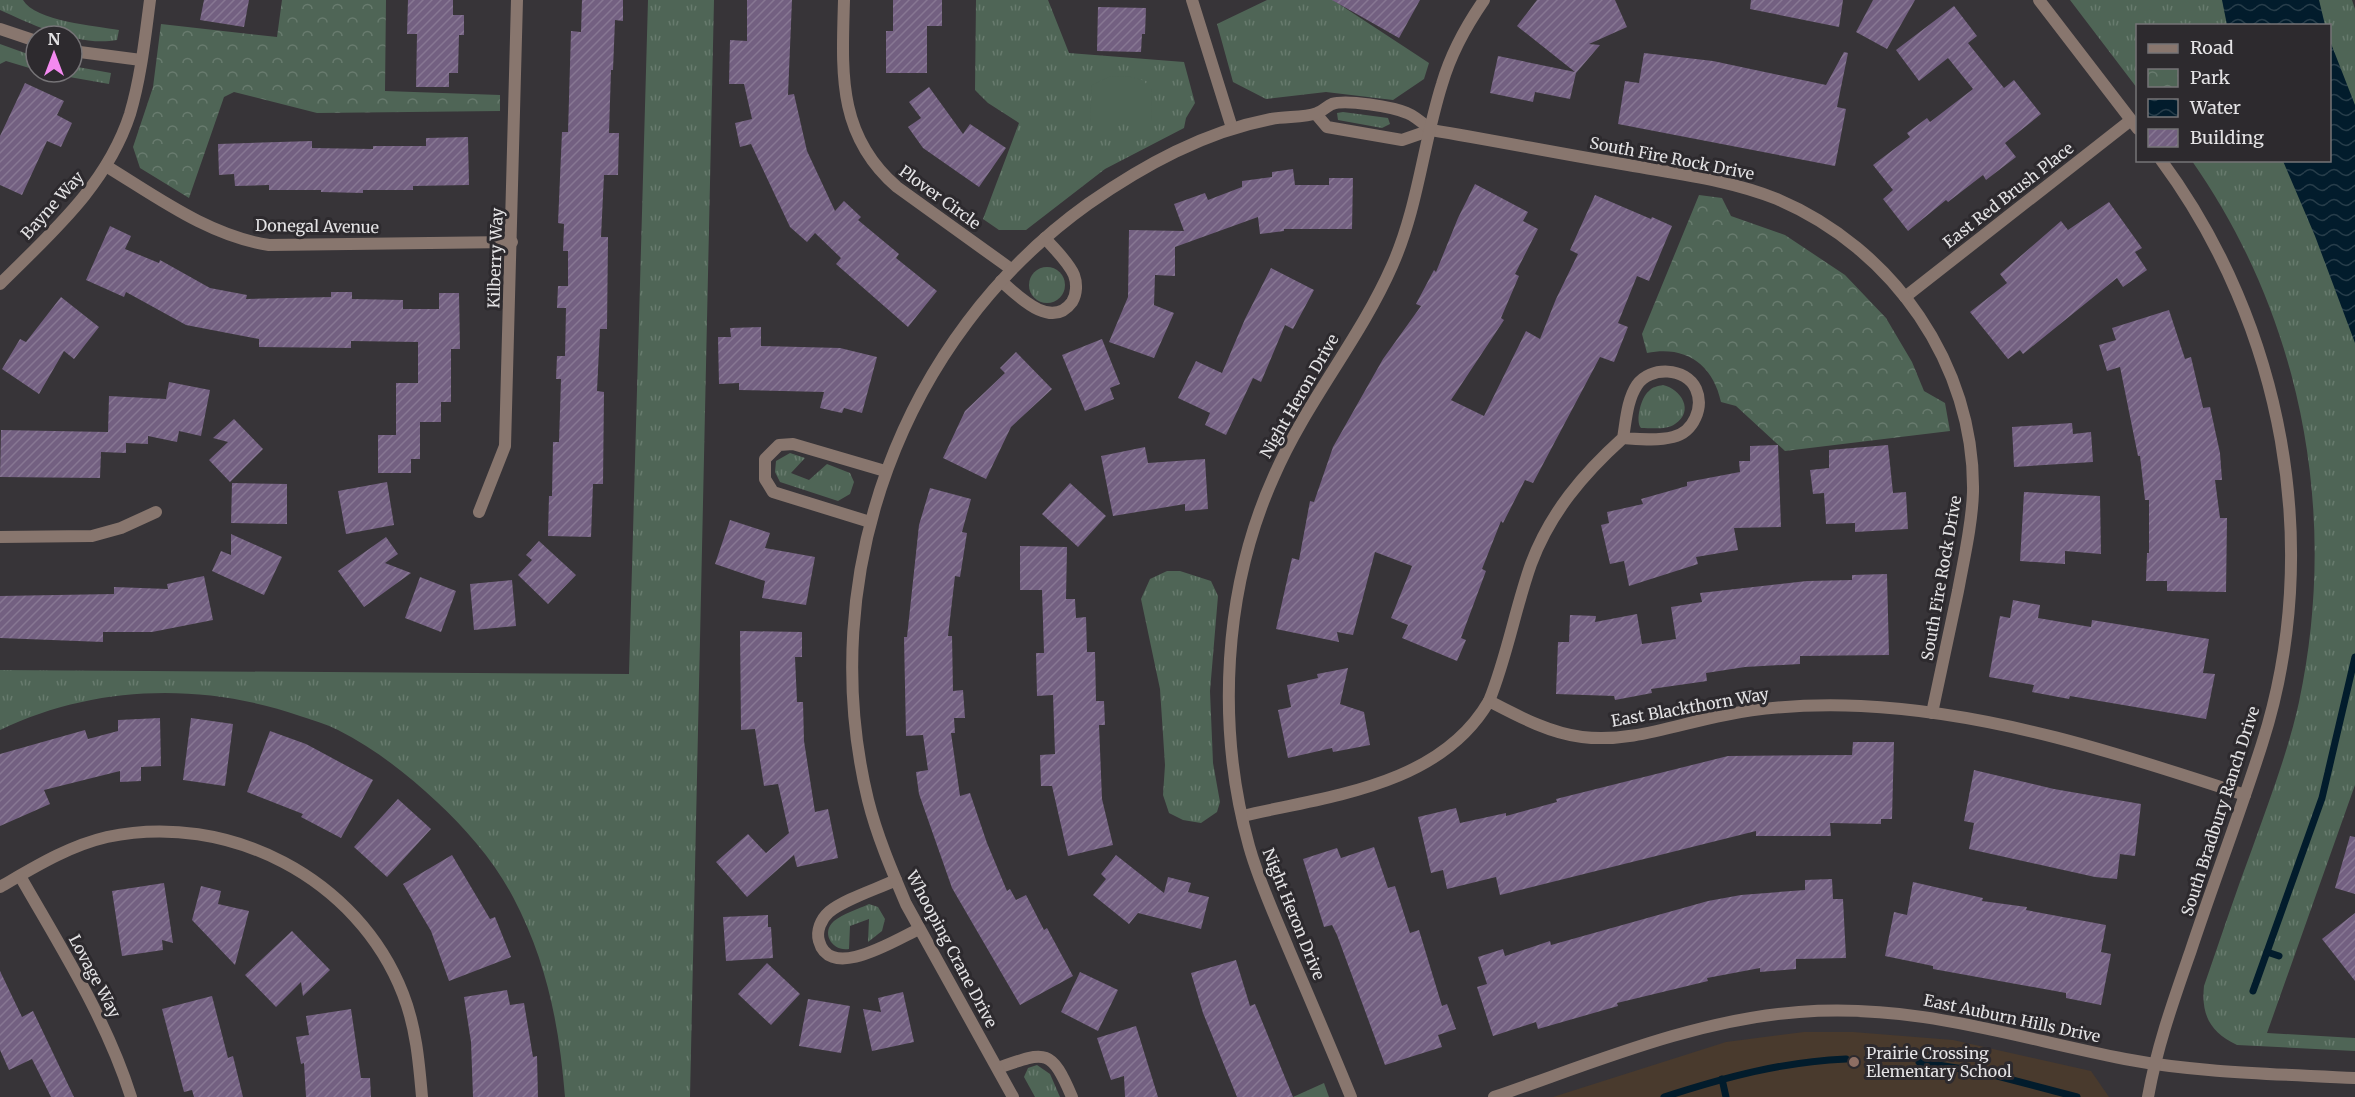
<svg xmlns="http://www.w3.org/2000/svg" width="2355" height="1097" font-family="Merriweather,serif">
  <defs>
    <pattern id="grass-tufts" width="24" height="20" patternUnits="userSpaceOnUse" patternTransform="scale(1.5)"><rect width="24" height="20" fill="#4f6556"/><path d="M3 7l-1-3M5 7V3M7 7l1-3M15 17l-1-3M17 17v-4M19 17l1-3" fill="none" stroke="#687b6e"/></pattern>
    <pattern id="park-crowns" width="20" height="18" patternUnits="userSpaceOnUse" patternTransform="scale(1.5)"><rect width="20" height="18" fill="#4f6556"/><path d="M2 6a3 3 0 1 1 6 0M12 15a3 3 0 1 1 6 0" fill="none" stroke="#687b6e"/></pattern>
    <pattern id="water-waves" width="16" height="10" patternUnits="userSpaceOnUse" patternTransform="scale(1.5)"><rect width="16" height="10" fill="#021c2c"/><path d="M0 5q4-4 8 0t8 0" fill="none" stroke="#273d4a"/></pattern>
    <pattern id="building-hatch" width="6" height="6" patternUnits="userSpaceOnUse" patternTransform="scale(1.5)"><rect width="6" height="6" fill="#736081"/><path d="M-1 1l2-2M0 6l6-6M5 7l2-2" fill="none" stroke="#877793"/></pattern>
  </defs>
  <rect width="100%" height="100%" fill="#373438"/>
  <!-- education -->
  <path fill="#493a2d" d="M1804,1032H1853L1953,1040L2091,1071L2109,1097H1553L1726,1042Z"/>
  <!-- grass -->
  <g fill="url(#grass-tufts)">
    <path d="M0,0H23C35,21 96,26 119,30L117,40C79,47 33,25 0,10Z"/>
    <path d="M648,0H714L690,1097H565C559,1024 547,962 513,897C494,861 466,829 437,802C407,774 374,748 338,730C326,724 312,720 300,716C202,682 94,685 0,730V670L629,674Z"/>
    <path d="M976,0H1048L1069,53L1184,62L1195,103L1186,118L1184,128L1105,169L1026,230H999L983,219L1019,123L988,103L975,90Z"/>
    <path d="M1267,0H1333L1429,63L1424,79L1393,100L1326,92L1266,99L1233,82L1217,24Z"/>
    <path d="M2070,0H2352L2355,9V785L2267,1033L2355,1038V1051L2237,1045C2210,1032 2201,1015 2204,986C2220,940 2235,894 2252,849C2269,801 2288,752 2299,702C2339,514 2302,318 2192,161L2330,160V26H2138L2137,88Z"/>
    <path d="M0,44L36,57V70L6,61L0,64Z"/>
    <path d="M72,66L111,73L109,84L41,72H72Z"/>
    <path d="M1343,112L1388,118L1390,124L1382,128L1338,120L1337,113Z"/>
    <circle cx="1047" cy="285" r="18"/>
    <path d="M1663,385C1681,389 1695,411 1675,424C1667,430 1651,428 1641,428C1635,421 1641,397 1649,391C1652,387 1658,386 1663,385Z"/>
    <path d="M790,453L805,458L791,473L809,480L827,464L850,473L854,482L850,494L838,501L780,482L775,472L776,461Z"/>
    <path d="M1167,571H1180L1211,581L1218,596L1210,691L1213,763L1220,802L1217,812L1201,823L1183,820L1169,813L1163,795L1165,765L1160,689L1141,599L1150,579Z"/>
    <path d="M869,904L878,907L885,919L882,931L868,942L869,919L850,926L849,949C833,952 820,933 834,921C843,914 858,909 869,904Z"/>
    <path d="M1037,1065L1050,1074L1060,1097H1035L1024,1077L1028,1068Z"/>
    <path d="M1324,1083L1329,1097H1293Z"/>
  </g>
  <!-- park -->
  <g fill="url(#park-crowns)">
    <path d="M282,0H386L385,91L500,95V111L317,113L234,92L224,97L189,198L140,168L133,147L153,87L161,24L277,37Z"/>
    <path d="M1699,195L1722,198L1731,216L1785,235L1845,275L1886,318L1912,362L1924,391L1945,403L1950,431L1785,451L1736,406L1721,402C1713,364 1685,345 1647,353L1642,334Z"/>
  </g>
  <!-- pitch -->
  <path fill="#4f6556" d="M1127,76L1142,80L1151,88L1152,122H1090L1092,85L1109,77Z"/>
  <!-- water -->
  <g fill="url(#water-waves)">
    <path d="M2222,0H2319L2325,25H2227Z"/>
    <path d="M2330,41L2355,105V343L2315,236L2283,161L2330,160Z"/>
  </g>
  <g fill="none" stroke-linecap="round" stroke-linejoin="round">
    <!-- stream -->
    <g stroke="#021c2c" stroke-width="7">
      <path d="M2267,952L2279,956"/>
      <path d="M2253,991L2322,798L2355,657"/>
      <path d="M1919,1062L1982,1072L2077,1097"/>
      <path d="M1722,1079L1726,1097"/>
      <path d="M1664,1097C1726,1077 1781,1062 1846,1059"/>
    </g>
  </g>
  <!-- building -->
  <g fill="url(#building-hatch)">
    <path d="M204,0H249L244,27L200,20Z"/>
    <path d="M408,0H453V15H464V35H459L458,73H449V87H416L417,34H407Z"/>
    <path d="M582,0H623V21L615,20L613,70H611L609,133H619L618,175H604L601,237H608L607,329H600L597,391L604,392L603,484H593L591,537L548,536L549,496H552L553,442H559L561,379H556L557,356H565L566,308H557L558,286H568V251H563L564,224L558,223L562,132H568L571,31L581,32Z"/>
    <path d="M747,0H792L788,95L794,94L807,151L835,211L844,201L861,217L858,220L899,254L896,258L937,291L908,327L836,264L841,258L815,233L807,242L790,227L751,144L740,147L735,123L752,119L744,84H729L730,40L747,41Z"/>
    <path d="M893,0H942V26H927V73H886V31H893Z"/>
    <path d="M1332,0H1420L1399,38Z"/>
    <path d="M1537,0H1615L1627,27L1589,44L1600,45L1576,73L1570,99L1535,92L1533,102L1490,93L1498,56L1575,72L1517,26Z"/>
    <path d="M1751,0H1843L1839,27L1750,9Z"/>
    <path d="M1873,0H1915L1887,49L1856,32Z"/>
    <path d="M1954,6L1977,36L1968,43L2004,88L2014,80L2041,114L2005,143L2016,157L1986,180L1983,175L1948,202L1946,200L1908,231L1883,199L1893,190L1873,165L1910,137L1907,133L1927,118L1930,122L1973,89L1948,58L1919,81L1896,50Z"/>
    <path d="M1098,7L1146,8L1145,34H1142L1141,52L1097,51Z"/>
    <path d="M1844,52L1848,53L1837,107L1846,109L1835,166L1618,124L1625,81L1639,83L1644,53L1713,61L1826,85Z"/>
    <path d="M25,83L64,101L57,115L72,123L61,147L47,141L22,195L0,185V136Z"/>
    <path d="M929,87L963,134L970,124L1006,148L979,187L923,148L908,127L921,118L909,102Z"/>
    <path d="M468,137L469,185L413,186V190H363V193L321,192V190H269V185L235,186L234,174L219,175L218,144L312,141V148L373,149V146H426V138Z"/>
    <path d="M1293,169L1295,185H1329V178H1353L1352,229H1284V231L1260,234L1258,217L1175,247V276L1155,275L1154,305L1174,313L1154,358L1109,342L1128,297L1129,230L1184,231L1174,204L1205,193L1208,200L1242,187V181L1272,177V172Z"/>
    <path d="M1475,184L1528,212L1523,221L1538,229L1515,274L1519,276L1501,318L1504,320L1451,400L1484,416L1526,331L1540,339L1556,299L1578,254L1570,250L1595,195L1651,219L1652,217L1672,226L1649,281L1637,276L1618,323L1628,327L1614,362L1600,357L1533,483L1525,480L1503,523L1501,521L1482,569L1486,571L1461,638L1466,640L1457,661L1402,638L1408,625L1391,618L1412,566L1375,552L1353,635L1337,632L1339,642L1276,629L1292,558L1299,560L1310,501L1314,502L1333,447L1383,359L1421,306L1416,304L1434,270L1436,272L1458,218Z"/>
    <path d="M2109,202L2142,248L2135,252L2147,270L2123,287L2117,278L2023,354L2020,350L2008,359L1970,312L2007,283L2000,274L2061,221L2068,230Z"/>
    <path d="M110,226L131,236L125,249L159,263L160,260L210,288L247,295L246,299L331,297V292H352V299L403,300V309H439V293H459L460,349H451V402H441V422H420V459H411V473H378V435H396V383H418V342L351,341V348L259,347V339L186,325L126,292L124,297L86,280Z"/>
    <path d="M1271,268L1314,290L1293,329L1285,325L1261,382L1253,378L1226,435L1205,425L1210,413L1178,398L1196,361L1222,373L1245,319Z"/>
    <path d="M61,297L99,327L74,359L64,351L39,394L2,369L20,339L26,342Z"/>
    <path d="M2169,310L2185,359L2191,357L2203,408L2210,407L2220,453L2222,480H2215L2220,518H2227L2226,592L2167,591V581H2146L2147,553H2149V500H2145L2140,456H2138L2120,367L2107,371L2099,345L2116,340L2112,328Z"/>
    <path d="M761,327V346L840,348L877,357L862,413L844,408L842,413L820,408L824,392L739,390V383L719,384L718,337H731L730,328Z"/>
    <path d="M1102,339L1120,384L1110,388L1114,399L1085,411L1062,355Z"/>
    <path d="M1016,352L1052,389L1011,427L986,479L943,458L965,411L1005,373L1000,368Z"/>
    <path d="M169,382L210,390L201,436L179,431L177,442L148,436V444L126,443V453L101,452L100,478L0,477L1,430L108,432L109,396L166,399Z"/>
    <path d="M234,419L263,449L230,482L209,460L228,442L213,438Z"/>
    <path d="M2072,423L2073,434L2091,432L2093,462L2014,467L2012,427Z"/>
    <path d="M1778,445L1781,527L1734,528L1738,550L1696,557L1698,564L1629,586L1624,561L1610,564L1601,525L1609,523L1607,512L1643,504L1641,499L1687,486V482L1740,472L1739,461H1750V446Z"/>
    <path d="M1888,445L1893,493L1906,492L1908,529L1855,532V523L1826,524L1824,493L1813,494L1810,470L1829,468V450Z"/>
    <path d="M1145,447L1148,463L1205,459L1208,509L1185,511V504L1113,516L1101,456Z"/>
    <path d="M387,482L394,525L346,534L338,491Z"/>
    <path d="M232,483L287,484V524L231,523Z"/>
    <path d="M1070,483L1106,516L1078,547L1042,514Z"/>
    <path d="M930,488L971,499L962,532L967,533L960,577L955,576L948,636H952L953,691L963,690L965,718H954L955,733H951L960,796L970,793L987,843L1007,891L1010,889L1016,900L1026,895L1044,930L1047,928L1073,976L1020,1005L952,888L919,794L916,772L928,770L923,735L906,736L904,637H907L919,525Z"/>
    <path d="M2024,492L2100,496L2101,554L2065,551V564L2020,561Z"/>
    <path d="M730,520L770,533L765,548L815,557L806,605L762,598L765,581L715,564Z"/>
    <path d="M231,534L282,557L264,595L212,571L221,551L231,555Z"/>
    <path d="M386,537L398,554L385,563L411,573L364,607L338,571Z"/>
    <path d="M539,541L576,575L548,604L518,575L532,560L526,555Z"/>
    <path d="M1020,546L1067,547L1066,599H1075L1076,618L1086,617L1087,652H1095L1096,701H1104L1105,725H1099L1102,799L1113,845L1068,856L1052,786H1041L1040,755L1055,754L1053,695L1037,696L1036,653H1044L1042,590H1020Z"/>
    <path d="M1887,574L1889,655L1800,656V664L1745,667L1706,673L1707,681L1651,689L1652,693L1615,700L1614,696L1556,694L1558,642H1569L1570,615L1596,616L1595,622L1637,614L1642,644L1676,639L1671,607L1702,602L1700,593L1807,581L1852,580V575Z"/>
    <path d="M204,576L213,620L152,632H103V642L0,638V596L114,594V587L168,589L167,584Z"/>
    <path d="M420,577L456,591L441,632L405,618Z"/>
    <path d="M512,580L516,626L474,630L470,584Z"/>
    <path d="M2013,600L2040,605L2038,618L2091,627L2092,620L2209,639L2203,673L2215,674L2206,719L2070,696L2069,699L2032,692L2034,685L1989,677L2000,616L2010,618Z"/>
    <path d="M740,631L802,632V657H795L797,702H803L804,741L815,812L828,809L838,858L797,867L794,855L747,897L716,862L748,834L766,853L789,833L778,784L764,786L755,729L741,730Z"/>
    <path d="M1348,668L1340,704L1364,712L1370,745L1333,752L1332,748L1288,758L1278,710L1291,707L1287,685L1318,678L1317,674Z"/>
    <path d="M160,718L161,766L141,767V781L120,782V771L44,790L50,804L0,826V754L85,730L88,739L118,731V720Z"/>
    <path d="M191,718L233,724L225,786L183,780Z"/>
    <path d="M270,731L306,744L373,780L341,838L301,817L303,814L247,792Z"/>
    <path d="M1853,742H1894L1892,819H1881V824L1830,823L1831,836H1756V831L1500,895L1496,877L1447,889L1443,870L1431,873L1418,817L1456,808L1460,823L1506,813V816L1557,802L1556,799L1728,756L1852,755Z"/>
    <path d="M1974,770L2054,789L2141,804L2135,856L2120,854L2117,879L2095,877L1969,849L1974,823L1964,821Z"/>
    <path d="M398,799L431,829L387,877L354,847Z"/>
    <path d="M2350,836L2355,837V894L2335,888Z"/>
    <path d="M1374,847L1388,888L1395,886L1410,933L1419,930L1442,1006L1447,1004L1456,1029L1438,1035L1442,1047L1385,1065L1337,935L1332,925L1324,927L1303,859L1337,848L1341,858Z"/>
    <path d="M452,855L490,919L495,917L511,957L449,981L431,931L403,884Z"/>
    <path d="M1116,855L1164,893L1168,877L1191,883L1188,892L1209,897L1201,929L1138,913L1129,924L1093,895L1106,879L1101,874Z"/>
    <path d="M1832,879L1833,899H1843L1846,958L1796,959V969L1760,972V968L1707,978L1708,981L1617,1003L1618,1006L1538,1029L1536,1022L1493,1036L1477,987L1487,984L1478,957L1503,949L1505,956L1550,941L1551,945L1708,901L1741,895L1805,890V880Z"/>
    <path d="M1913,882L1983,898L1982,901L2027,907L2026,910L2106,925L2101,952L2111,954L2101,1005L2066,998V993L1933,969V966L1885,956L1894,912L1907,915Z"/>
    <path d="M164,883L173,943L162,940L163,950L122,956L112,891Z"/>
    <path d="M201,886L221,891L218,904L249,911L235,965L192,920Z"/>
    <path d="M2355,913V981L2322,939Z"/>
    <path d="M768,915V927H771L773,958L726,961L723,917Z"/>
    <path d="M292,931L330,970L303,996L301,982L276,1007L245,975Z"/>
    <path d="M1236,960L1250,1006L1255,1004L1293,1097H1237L1203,1013L1191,973Z"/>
    <path d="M767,963L800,994L771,1025L738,994Z"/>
    <path d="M0,971L22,1017L33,1011L74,1097H51L32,1059L9,1070L0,1050Z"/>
    <path d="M1080,972L1118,990L1098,1031L1061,1012Z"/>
    <path d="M507,990L510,1005L524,1003L533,1057L537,1056L538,1097H473L471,1042L464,997Z"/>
    <path d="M903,992L914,1042L872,1051L863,1009L881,1012L878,998Z"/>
    <path d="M212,996L228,1058L233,1056L243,1097H194L192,1090L184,1092L162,1009Z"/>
    <path d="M808,999L850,1006L841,1053L799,1046Z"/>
    <path d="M351,1009L361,1078H370L371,1097H306L304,1063L301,1064L296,1037L309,1035L306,1016Z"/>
    <path d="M1136,1026L1158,1097H1125L1124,1076L1111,1080L1097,1038Z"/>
  </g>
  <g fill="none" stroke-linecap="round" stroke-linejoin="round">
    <!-- minor -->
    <g stroke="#88766e" stroke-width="12">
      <path d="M844,0C842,73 837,135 897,187L1011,269"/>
      <path d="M1192,0L1232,128"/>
      <path d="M0,29L36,41"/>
      <path d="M72,51L141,60"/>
      <path d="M1316,114L1327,127L1402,140L1431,130"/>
      <path d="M106,166C157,197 209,236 269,245L512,242"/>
      <path d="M1001,281C1017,295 1051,331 1072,302C1077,294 1077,283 1074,275C1068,261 1054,249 1045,238"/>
      <path d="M0,284C51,233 107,185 130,114C141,77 145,38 150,0"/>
      <path d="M1905,297L2131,120"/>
      <path d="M479,512L505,446L517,0"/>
      <path d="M870,522L773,492L765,479V459L779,445L793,444L885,471"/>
      <path d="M0,537L92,536L121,528L156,512"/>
      <path d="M1489,701C1507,657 1515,609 1531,564C1550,513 1583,474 1623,438C1639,439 1657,441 1673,437C1694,432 1704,407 1696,389C1686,367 1650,366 1637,385C1627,400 1626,421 1623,438"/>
      <path d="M1242,816C1329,796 1440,786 1489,701C1518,716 1549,733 1582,737C1631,743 1677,724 1725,715C1770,706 1815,704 1861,706C1992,712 2121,754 2245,795"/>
      <path d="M20,876C61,948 106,1018 131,1097"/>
      <path d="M896,880C877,889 845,899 829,912C821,919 816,931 819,941C830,982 897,939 919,929"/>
      <path d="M0,887C33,868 68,846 107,837C228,811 358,878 403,994C416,1027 419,1062 422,1097"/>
      <path d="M998,1068C1046,1051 1051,1048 1072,1097"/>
      <path d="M1013,1097L906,904C892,871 877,836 868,800C814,577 901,338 1088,204C1144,165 1204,132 1271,119C1286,116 1304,118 1317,113C1323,111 1327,106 1332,104C1346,99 1393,107 1407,113C1415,116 1424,124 1431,130C1497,141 1562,154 1628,165C1678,174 1730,180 1777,199C1893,248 1975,365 1973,492C1972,525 1964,558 1958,591C1949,632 1941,672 1932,713"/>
    </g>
    <!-- tertiary -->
    <g stroke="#88766e" stroke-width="12">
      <path d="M2039,0L2138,129"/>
      <path d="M1351,1097C1331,1048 1310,999 1289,950C1275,916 1259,882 1249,846C1216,727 1223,589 1274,476C1306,402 1360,339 1392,266C1418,208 1423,144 1442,84C1451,53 1466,26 1484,0"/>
      <path d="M1494,1097C1593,1063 1693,1020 1799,1012C1916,1003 2012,1037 2125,1059C2199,1073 2279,1074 2355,1078"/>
      <path d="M2148,1097C2157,1046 2174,999 2191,950C2214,881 2240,813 2262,744C2325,548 2283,325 2161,160"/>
    </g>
  </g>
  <!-- markers -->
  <circle fill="#8d6e63" stroke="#2d2a2e" stroke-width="2" cx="1854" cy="1062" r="6"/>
  <g text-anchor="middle" stroke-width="6" stroke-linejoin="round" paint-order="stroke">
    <!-- street labels -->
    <g font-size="16" fill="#e4e3e5" stroke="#2d2a2e">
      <text transform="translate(1672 158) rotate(11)" y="6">South Fire Rock Drive</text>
      <text transform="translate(2008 195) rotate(-38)" y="6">East Red Brush Place</text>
      <text transform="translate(940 197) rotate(36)" y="6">Plover Circle</text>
      <text transform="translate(52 205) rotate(-48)" y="6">Bayne Way</text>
      <text transform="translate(317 226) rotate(1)" y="6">Donegal Avenue</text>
      <text transform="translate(495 258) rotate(-88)" y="6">Kilberry Way</text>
      <text transform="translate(1299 396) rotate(-60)" y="6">Night Heron Drive</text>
      <text transform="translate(1941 578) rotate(-80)" y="6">South Fire Rock Drive</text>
      <text transform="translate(1690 707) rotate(-10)" y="6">East Blackthorn Way</text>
      <text transform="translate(2220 811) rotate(-72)" y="6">South Bradbury Ranch Drive</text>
      <text transform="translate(1294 914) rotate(68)" y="6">Night Heron Drive</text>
      <text transform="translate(952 949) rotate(62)" y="6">Whooping Crane Drive</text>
      <text transform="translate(95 976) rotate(62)" y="6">Lovage Way</text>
      <text transform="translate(2012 1018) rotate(12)" y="6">East Auburn Hills Drive</text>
    </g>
    <!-- poi labels -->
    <g font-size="16" fill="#e4e3e5" stroke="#2d2a2e" text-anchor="start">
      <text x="1866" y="1059">Prairie Crossing<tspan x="1866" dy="18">Elementary School</tspan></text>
    </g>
  </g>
  <!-- legend -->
  <rect x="2136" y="24" width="195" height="138" fill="#2d2a2e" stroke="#767477" stroke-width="1.5"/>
  <rect x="2148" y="44" width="30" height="9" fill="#88766e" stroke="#767477" stroke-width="1.5"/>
  <text x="2190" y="54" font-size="18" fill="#e4e3e5">Road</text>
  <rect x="2148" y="69" width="30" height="18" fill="url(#park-crowns)" stroke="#767477" stroke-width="1.5"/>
  <text x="2190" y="84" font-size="18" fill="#e4e3e5">Park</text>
  <rect x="2148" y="99" width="30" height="18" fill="url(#water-waves)" stroke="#767477" stroke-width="1.5"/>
  <text x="2190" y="114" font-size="18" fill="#e4e3e5">Water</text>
  <rect x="2148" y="129" width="30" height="18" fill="url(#building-hatch)" stroke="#767477" stroke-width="1.5"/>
  <text x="2190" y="144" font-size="18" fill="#e4e3e5">Building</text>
  <!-- north arrow -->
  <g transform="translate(54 54)"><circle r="28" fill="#2d2a2e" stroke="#767477" stroke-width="1.5"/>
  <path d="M0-4.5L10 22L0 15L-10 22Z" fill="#f489f0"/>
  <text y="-9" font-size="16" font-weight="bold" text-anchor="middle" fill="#e4e3e5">N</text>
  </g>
</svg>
